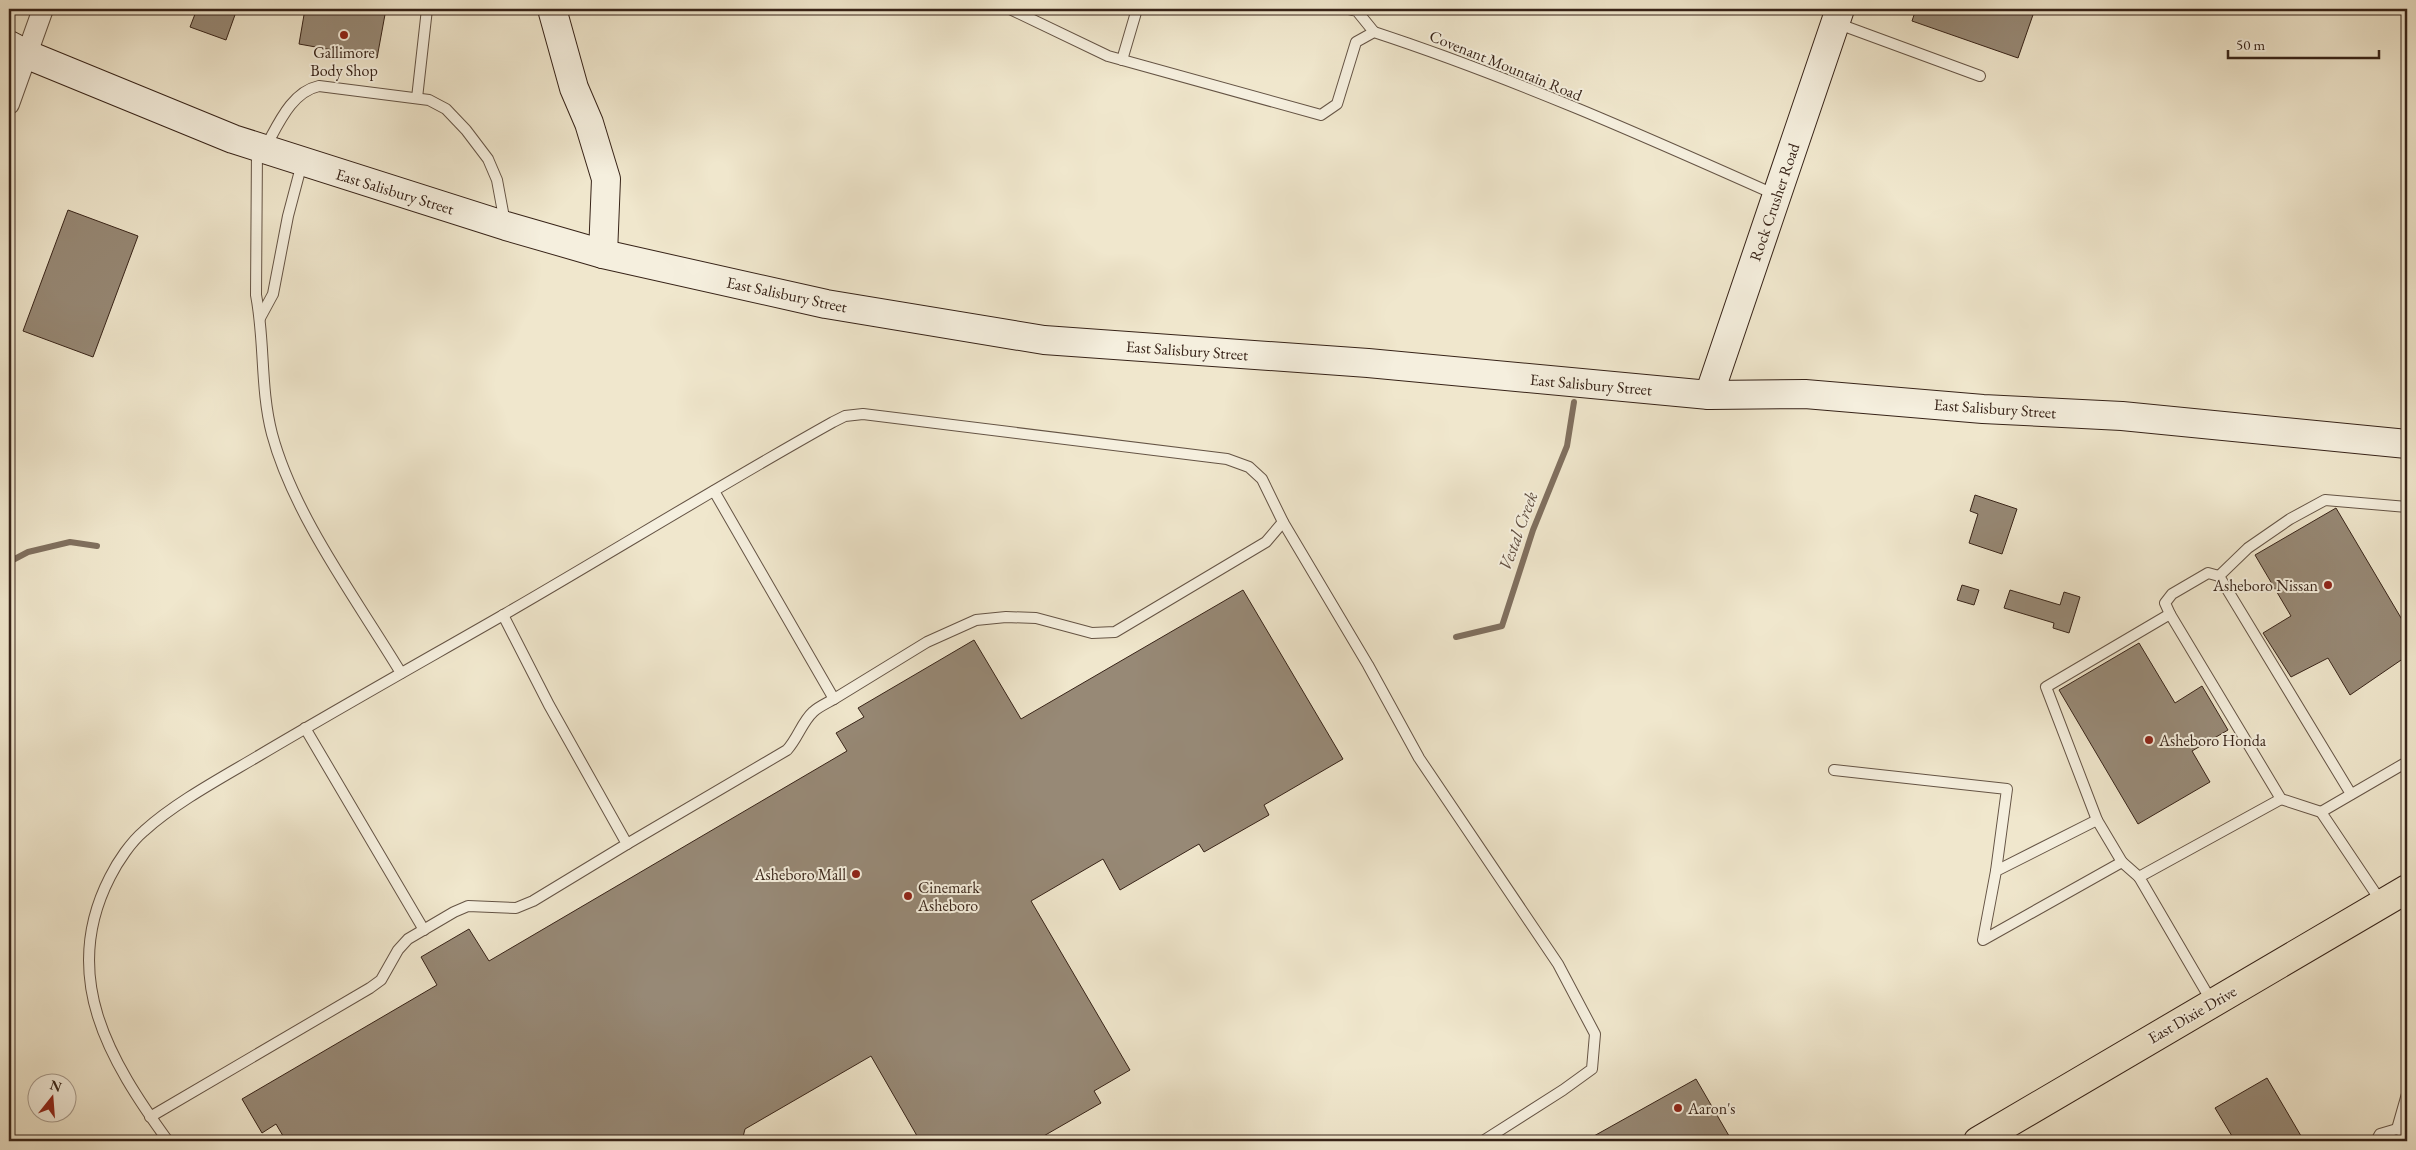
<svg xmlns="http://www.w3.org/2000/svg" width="2416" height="1150" font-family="'EB Garamond',serif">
  <rect width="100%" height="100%" fill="#f0e7cd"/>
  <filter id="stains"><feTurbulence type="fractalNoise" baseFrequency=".004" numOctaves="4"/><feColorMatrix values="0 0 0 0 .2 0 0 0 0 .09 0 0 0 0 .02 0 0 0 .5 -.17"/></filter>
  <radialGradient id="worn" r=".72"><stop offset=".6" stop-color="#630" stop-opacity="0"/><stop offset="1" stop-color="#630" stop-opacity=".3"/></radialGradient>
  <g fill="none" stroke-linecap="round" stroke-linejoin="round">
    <!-- stream -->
    <g stroke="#80705f" stroke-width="6">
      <path d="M9,562L28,552L70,542L97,546"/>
      <path d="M1456,637L1502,626L1533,530L1567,446L1574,402"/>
    </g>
  </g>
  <!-- building -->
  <g fill="#978976" stroke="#372318">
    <path d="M197,9H227L236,12L226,40L190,27Z"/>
    <path d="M305,9H386L377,58L299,44Z"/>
    <path d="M1916,9H2035L2018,58L1912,21Z"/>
    <path d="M68,210L138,236L93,357L23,331Z"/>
    <path d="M1975,495L2017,509L2002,554L1969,543L1978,514L1970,511Z"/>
    <path d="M2336,508L2407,628V656L2350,695L2328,658L2291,677L2263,633L2291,616L2255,555Z"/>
    <path d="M1962,585L1979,590L1974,605L1957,600Z"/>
    <path d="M1243,590L1343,759L1264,805L1269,815L1204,852L1199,844L1120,890L1103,859L1031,901L1130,1070L1094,1091L1101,1103L1035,1141H920L871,1056L745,1129L742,1141H286L276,1124L262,1133L242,1099L437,985L421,957L469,929L489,961L847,751L836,733L864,717L858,708L974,640L1021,719Z"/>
    <path d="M2010,590L2060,605L2064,592L2080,597L2069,633L2053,628L2054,623L2004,608Z"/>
    <path d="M2139,643L2175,703L2202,686L2228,730L2192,751L2210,782L2138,824L2059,690Z"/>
    <path d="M2267,1078L2304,1141H2235L2215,1108Z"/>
    <path d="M1696,1079L1732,1141H1585Z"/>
  </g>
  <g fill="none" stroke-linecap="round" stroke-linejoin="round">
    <!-- lane casing -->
    <g stroke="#655445" stroke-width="12">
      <g id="lane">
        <path d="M1010,9L1108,56L1321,115L1337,104L1356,42L1374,32C1511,77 1644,136 1776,195"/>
        <path d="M1348,9L1357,11L1374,32"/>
        <path d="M1836,23L1980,76"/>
        <path d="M1122,60L1137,9"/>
        <path d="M417,98L427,9"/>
        <path d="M257,148L256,295C265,341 260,388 272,434C294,516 357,600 401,673"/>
        <path d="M265,148C278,125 291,92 319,86L429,100L446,109L466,130L488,159L497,180L505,223"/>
        <path d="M260,318L273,294L288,216L302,163"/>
        <path d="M714,491L834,699L927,642L976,620L1006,617L1036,618L1092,633L1115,632L1266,542L1283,522"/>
        <path d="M2219,576L2248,548L2290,519L2325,500L2407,507"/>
        <path d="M2170,614L2165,603L2172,594L2208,573L2219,576L2351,794"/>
        <path d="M305,728L424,930"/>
        <path d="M1834,770L2007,789L1996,871"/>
        <path d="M2097,820L1996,871L1983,940L2122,862"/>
        <path d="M627,844L787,750C798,738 802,722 813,712C818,707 827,703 834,699"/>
        <path d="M2139,877L2122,862L2097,820L2046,687L2170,614L2281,799L2321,812"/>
        <path d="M2382,903L2321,812L2407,762"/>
        <path d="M2212,1002L2139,877L2281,799"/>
        <path d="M2407,1094L2397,1129L2407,1133"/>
        <path d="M150,1117L370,988L381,980L398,950L408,939L454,912L468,906L516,908L533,901L627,844L549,705L503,615"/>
        <path d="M168,1141C109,1060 59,976 110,877C118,861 131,842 144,831C176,802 223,777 260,755C341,707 423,661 505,614C614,551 722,484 833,422L845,416L863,414L1227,459L1249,467L1262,479L1283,522L1368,665L1419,758L1558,964L1595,1034L1592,1069L1563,1090L1483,1141"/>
        <path d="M2376,1141L2380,1134L2397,1129"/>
      </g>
    </g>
    <!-- street casing -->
    <g stroke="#655445" stroke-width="22">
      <path id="street" d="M9,104L43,9"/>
    </g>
    <!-- secondary casing -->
    <g stroke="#372318" stroke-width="30">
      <g id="secondary">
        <path d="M552,9L574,88L589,123L606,179L603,254"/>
        <path d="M9,45L28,55L233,139L506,226L603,254L826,304L1044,340L1368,363L1709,395L1805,394L1983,409L2122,416L2407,444"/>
        <path d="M1709,395L1840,9"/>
      </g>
    </g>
    <!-- primary casing -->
    <g stroke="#372318" stroke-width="30">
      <path id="primary" d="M1978,1141L2407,889"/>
    </g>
    <!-- lane -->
    <use href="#lane" stroke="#f5efde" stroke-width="10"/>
    <!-- street -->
    <use href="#street" stroke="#f5efde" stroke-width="20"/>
    <!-- secondary -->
    <use href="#secondary" stroke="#f5efde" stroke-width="28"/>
    <!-- primary -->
    <use href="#primary" stroke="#f0e7cd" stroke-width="28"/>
  </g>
  <!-- markers -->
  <g fill="#8f2418" stroke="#f5efde" stroke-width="2">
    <circle cx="344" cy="35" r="5"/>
    <circle cx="2328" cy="585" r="5"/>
    <circle cx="2149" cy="740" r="5"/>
    <circle cx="856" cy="874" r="5"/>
    <circle cx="908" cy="896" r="5"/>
    <circle cx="1678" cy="1108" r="5"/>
  </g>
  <g text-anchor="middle" stroke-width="4" stroke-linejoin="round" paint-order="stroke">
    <!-- poi labels -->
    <g font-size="16" fill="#372318" stroke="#f5efde" text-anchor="start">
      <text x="344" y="58" text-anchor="middle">Gallimore<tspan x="344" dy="18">Body Shop</tspan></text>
      <text x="2318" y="591" text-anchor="end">Asheboro Nissan</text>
      <text x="2159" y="746">Asheboro Honda</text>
      <text x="846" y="880" text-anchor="end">Asheboro Mall</text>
      <text x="918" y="893">Cinemark<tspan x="918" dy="18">Asheboro</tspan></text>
      <text x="1688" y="1114">Aaron's</text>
    </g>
    <!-- street labels -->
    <g font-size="16" fill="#372318" stroke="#f5efde">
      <text transform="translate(1506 65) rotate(22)" y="6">Covenant Mountain Road</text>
      <text transform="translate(395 191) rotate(17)" y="6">East Salisbury Street</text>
      <text transform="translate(1774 202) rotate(-71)" y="6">Rock Crusher Road</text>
      <text transform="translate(787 294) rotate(12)" y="6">East Salisbury Street</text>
      <text transform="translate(1187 350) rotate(4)" y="6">East Salisbury Street</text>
      <text transform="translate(1591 384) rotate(5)" y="6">East Salisbury Street</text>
      <text transform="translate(1995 408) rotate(4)" y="6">East Salisbury Street</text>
      <text transform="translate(2192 1014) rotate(-30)" y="6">East Dixie Drive</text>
    </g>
    <!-- water labels -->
    <g font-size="18" font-style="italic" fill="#625042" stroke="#f5efde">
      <text transform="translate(1518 531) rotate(-70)" y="6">Vestal Creek</text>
    </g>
  </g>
  <!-- margin -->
  <rect width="2416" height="1150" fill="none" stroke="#f0e7cd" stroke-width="30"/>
  <rect x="10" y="10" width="2396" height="1130" fill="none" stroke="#372318" stroke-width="2.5"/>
  <rect x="15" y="15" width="2386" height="1120" fill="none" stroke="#372318"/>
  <!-- north arrow -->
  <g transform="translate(52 1098) rotate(17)"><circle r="24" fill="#f5efde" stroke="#a99d8f"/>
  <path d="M0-4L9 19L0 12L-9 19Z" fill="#8f2418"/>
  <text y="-8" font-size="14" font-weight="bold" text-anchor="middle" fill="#372318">N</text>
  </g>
  <!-- scale -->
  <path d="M2228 50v8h151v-8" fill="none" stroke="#372318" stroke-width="2.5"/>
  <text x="2236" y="50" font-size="15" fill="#372318" stroke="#f5efde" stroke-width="4" paint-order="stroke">50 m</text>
  <rect width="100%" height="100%" filter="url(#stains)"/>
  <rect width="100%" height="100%" fill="url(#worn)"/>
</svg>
